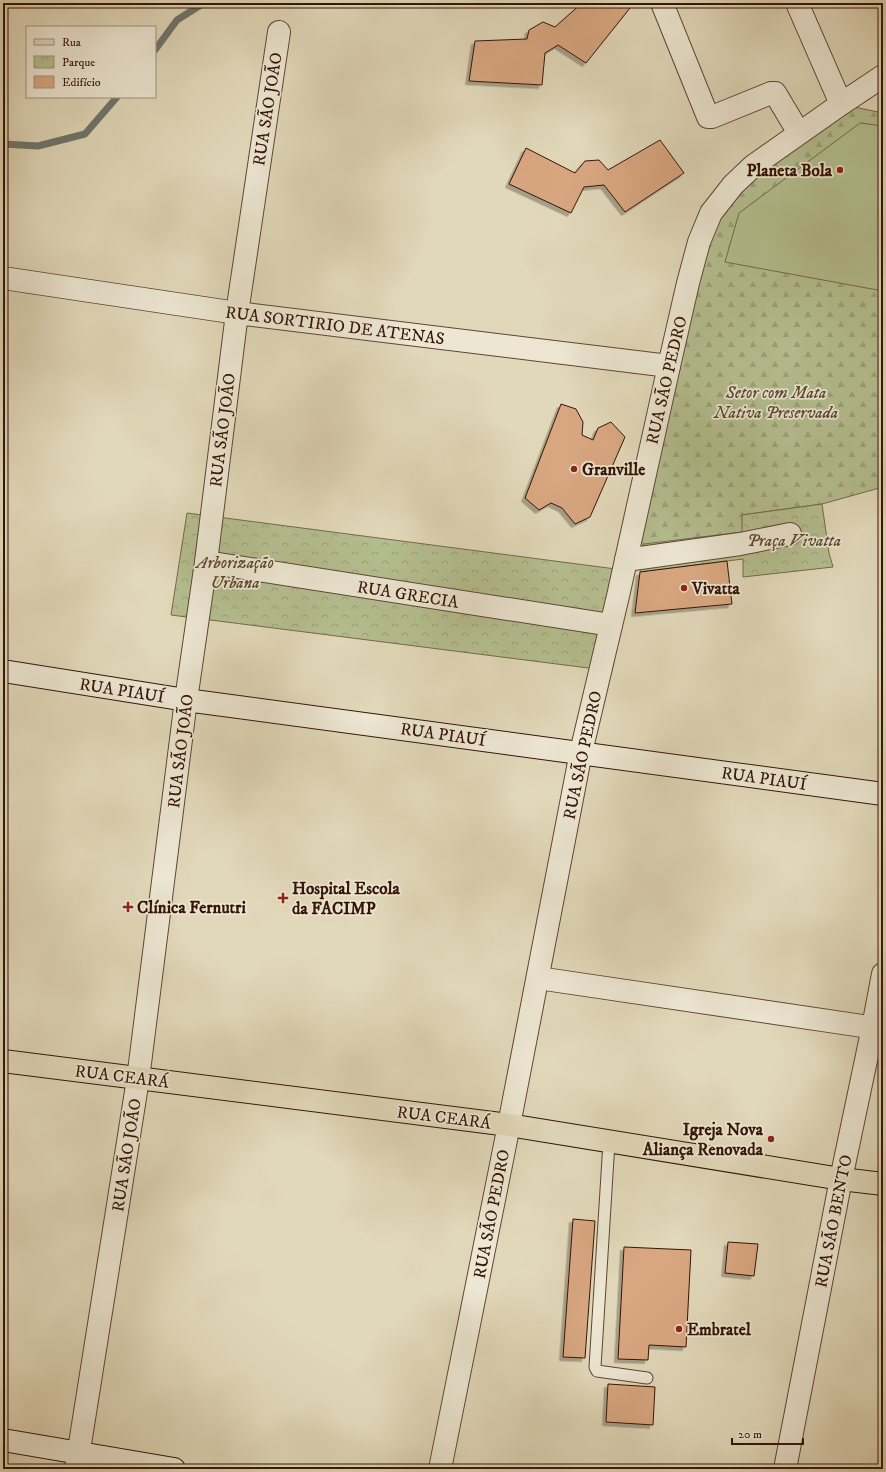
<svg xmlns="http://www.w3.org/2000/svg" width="886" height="1472" font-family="'IM FELL DW Pica',serif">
  <defs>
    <pattern id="forest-firs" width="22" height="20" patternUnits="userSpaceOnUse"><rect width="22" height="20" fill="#b4be8f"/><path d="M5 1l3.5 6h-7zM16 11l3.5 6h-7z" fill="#9ba27a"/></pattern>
    <pattern id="park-crowns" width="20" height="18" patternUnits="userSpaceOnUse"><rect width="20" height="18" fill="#b4be8f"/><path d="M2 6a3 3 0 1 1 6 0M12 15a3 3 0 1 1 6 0" fill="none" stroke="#9ba27a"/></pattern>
    <filter id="shadow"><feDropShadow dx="-3.5" dy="3.5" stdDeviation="0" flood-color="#0004"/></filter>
  </defs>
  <rect width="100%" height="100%" fill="#e1d8b9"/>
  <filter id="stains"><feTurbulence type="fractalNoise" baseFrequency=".005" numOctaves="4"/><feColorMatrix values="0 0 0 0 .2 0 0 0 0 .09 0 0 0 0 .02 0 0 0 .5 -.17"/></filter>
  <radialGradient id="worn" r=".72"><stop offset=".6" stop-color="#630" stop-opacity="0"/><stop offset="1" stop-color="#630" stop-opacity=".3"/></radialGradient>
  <!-- forest -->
  <path fill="url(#forest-firs)" stroke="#74694b" d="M849,106L883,113V487L822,504L742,515L743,532L636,548L715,217L759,167Z"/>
  <!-- park -->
  <g fill="url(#park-crowns)" stroke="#74694b">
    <path d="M822,504L829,553L833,567L743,577V559L640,572L644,544L742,532V515Z"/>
    <path d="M187,513L631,571L612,671L171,615Z"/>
  </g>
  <!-- garden -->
  <path fill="#b4be8f" stroke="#74694b" d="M860,123L883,126V291L725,262L739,213Z"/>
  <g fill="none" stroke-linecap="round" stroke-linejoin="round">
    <!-- stream -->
    <g stroke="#6e776e" stroke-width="7">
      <path d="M155,50L177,20L204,3"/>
      <path d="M3,144L38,146L85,134L117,97"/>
    </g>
  </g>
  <!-- building -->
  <g fill="#d8a781" stroke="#351407" filter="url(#shadow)">
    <path d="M582,3H624L630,8L586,63L558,45L545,53L542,85L469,81L475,41L527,39L529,30L543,22L555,27Z"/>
    <path d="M660,140L684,173L625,212L604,185L584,187L571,213L509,184L526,148L575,173L585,161L599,160L608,170Z"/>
    <path d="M561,404L576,409L583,422L582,435L593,440L598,428L611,422L625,437L590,517L575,524L562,508L551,503L539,510L525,498Z"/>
    <path d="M727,561L732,604L635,613L640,572Z"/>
    <path d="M573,1219L595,1221L585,1358L563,1357Z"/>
    <path d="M728,1242L758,1244L754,1276L725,1273Z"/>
    <path d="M624,1247L691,1250L686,1347L649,1345L648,1360L618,1359Z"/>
    <path d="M608,1384L655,1387L653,1425L606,1422Z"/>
  </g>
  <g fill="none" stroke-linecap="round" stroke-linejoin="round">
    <!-- lane casing -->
    <g stroke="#604534" stroke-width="13">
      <path id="lane" d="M609,1142L595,1367L597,1371L647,1378"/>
    </g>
    <!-- street casing -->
    <g stroke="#604534" stroke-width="24">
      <g id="street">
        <path d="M662,3L708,117H712L771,93H775L799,133"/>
        <path d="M797,3L841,104"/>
        <path d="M3,278L237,313L669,366"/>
        <path d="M626,560L740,544L790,534"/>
        <path d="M206,562L611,625"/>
        <path d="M538,978L883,1029"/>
        <path d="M76,1469L138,1079L186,700L206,562L237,313L279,32"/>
        <path d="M440,1469L509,1125L581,752L618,596L669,366L688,283L699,242L711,213L733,185L753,166L841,104L883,76"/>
        <path d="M785,1469L841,1179L873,1027L883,974"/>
      </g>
    </g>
    <!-- secondary casing -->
    <g stroke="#351407" stroke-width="24">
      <g id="secondary">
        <path d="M3,671L186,700L883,794"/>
        <path d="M3,1440L174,1469"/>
      </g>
    </g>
    <!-- primary casing -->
    <g stroke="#351407" stroke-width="24">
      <path id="primary" d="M3,1061L509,1125L841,1179L883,1184"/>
    </g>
    <!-- lane -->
    <use href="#lane" stroke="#ece6d2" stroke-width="11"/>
    <!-- street -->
    <use href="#street" stroke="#ece6d2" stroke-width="22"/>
    <!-- secondary -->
    <use href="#secondary" stroke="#ece6d2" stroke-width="22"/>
    <!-- primary -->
    <use href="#primary" stroke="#e1d8b9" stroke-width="22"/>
  </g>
  <!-- markers -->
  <g fill="#8f2418" stroke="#ece6d2" stroke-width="1.5">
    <circle cx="840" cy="170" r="4"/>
    <circle cx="574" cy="469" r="4"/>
    <circle cx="684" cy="588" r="4"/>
    <path d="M281 892h4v4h4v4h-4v4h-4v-4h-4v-4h4z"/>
    <path d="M126 901h4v4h4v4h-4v4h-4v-4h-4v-4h4z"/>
    <circle cx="771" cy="1139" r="4"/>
    <circle cx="679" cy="1329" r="4"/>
  </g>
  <g text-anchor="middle" stroke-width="3.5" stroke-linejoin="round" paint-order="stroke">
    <!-- street labels -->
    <g font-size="17" fill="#351407" stroke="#ece6d2">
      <text transform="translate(267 109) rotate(-81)" y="6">RUA SÃO JOÃO</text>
      <text transform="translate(335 325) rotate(7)" y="6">RUA SORTIRIO DE ATENAS</text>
      <text transform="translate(666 380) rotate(-77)" y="6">RUA SÃO PEDRO</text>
      <text transform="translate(222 430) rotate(-83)" y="6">RUA SÃO JOÃO</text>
      <text transform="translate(408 594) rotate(9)" y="6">RUA GRECIA</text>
      <text transform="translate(122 690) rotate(9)" y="6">RUA PIAUÍ</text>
      <text transform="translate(443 734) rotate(8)" y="6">RUA PIAUÍ</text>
      <text transform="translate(180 751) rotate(-83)" y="6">RUA SÃO JOÃO</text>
      <text transform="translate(582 755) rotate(-78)" y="6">RUA SÃO PEDRO</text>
      <text transform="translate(764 778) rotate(8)" y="6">RUA PIAUÍ</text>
      <text transform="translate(122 1076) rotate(7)" y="6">RUA CEARÁ</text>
      <text transform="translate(444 1117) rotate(7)" y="6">RUA CEARÁ</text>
      <text transform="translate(126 1155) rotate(-81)" y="6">RUA SÃO JOÃO</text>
      <text transform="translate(491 1214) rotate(-79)" y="6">RUA SÃO PEDRO</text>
      <text transform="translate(833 1221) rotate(-79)" y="6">RUA SÃO BENTO</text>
    </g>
    <!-- poi labels -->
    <g font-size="17" font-weight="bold" fill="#351407" stroke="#ece6d2" text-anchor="start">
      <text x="832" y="176" text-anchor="end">Planeta Bola</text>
      <text x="582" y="475">Granville</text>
      <text x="692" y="594">Vivatta</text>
      <text x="292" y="894">Hospital Escola<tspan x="292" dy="20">da FACIMP</tspan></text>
      <text x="137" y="913">Clínica Fernutri</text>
      <text x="763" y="1135" text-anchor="end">Igreja Nova<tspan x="763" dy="20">Aliança Renovada</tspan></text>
      <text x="687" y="1335">Embratel</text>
    </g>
    <!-- park labels -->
    <g font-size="17" font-style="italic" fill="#5b4730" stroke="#ece6d2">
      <text x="776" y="398">Setor com Mata<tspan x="776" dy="20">Nativa Preservada</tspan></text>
      <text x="794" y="546">Praça Vivatta</text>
      <text x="235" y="568">Arborização<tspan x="235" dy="20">Urbana</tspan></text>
    </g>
  </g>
  <!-- margin -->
  <rect width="886" height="1472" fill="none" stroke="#e1d8b9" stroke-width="16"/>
  <rect x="4" y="4" width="878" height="1464" fill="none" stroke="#351407" stroke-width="2"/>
  <rect x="8" y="8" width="870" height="1456" fill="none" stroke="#351407"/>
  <!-- legend -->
  <rect x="26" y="26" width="130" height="72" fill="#ece6d2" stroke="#a39281"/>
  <rect x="34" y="39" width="20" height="6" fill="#e1d8b9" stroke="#a39281"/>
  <text x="62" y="46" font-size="12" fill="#351407">Rua</text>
  <rect x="34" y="56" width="20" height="12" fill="url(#park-crowns)" stroke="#a39281"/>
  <text x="62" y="66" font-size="12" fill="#351407">Parque</text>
  <rect x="34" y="76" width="20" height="12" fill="#d8a781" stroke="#a39281"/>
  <text x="62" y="86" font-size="12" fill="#351407">Edifício</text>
  <!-- scale -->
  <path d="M732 1438v6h71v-6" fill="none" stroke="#351407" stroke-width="2"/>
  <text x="738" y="1438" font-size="12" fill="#351407" stroke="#ece6d2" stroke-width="3" paint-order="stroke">20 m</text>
  <rect width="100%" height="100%" filter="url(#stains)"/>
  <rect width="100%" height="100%" fill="url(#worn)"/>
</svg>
